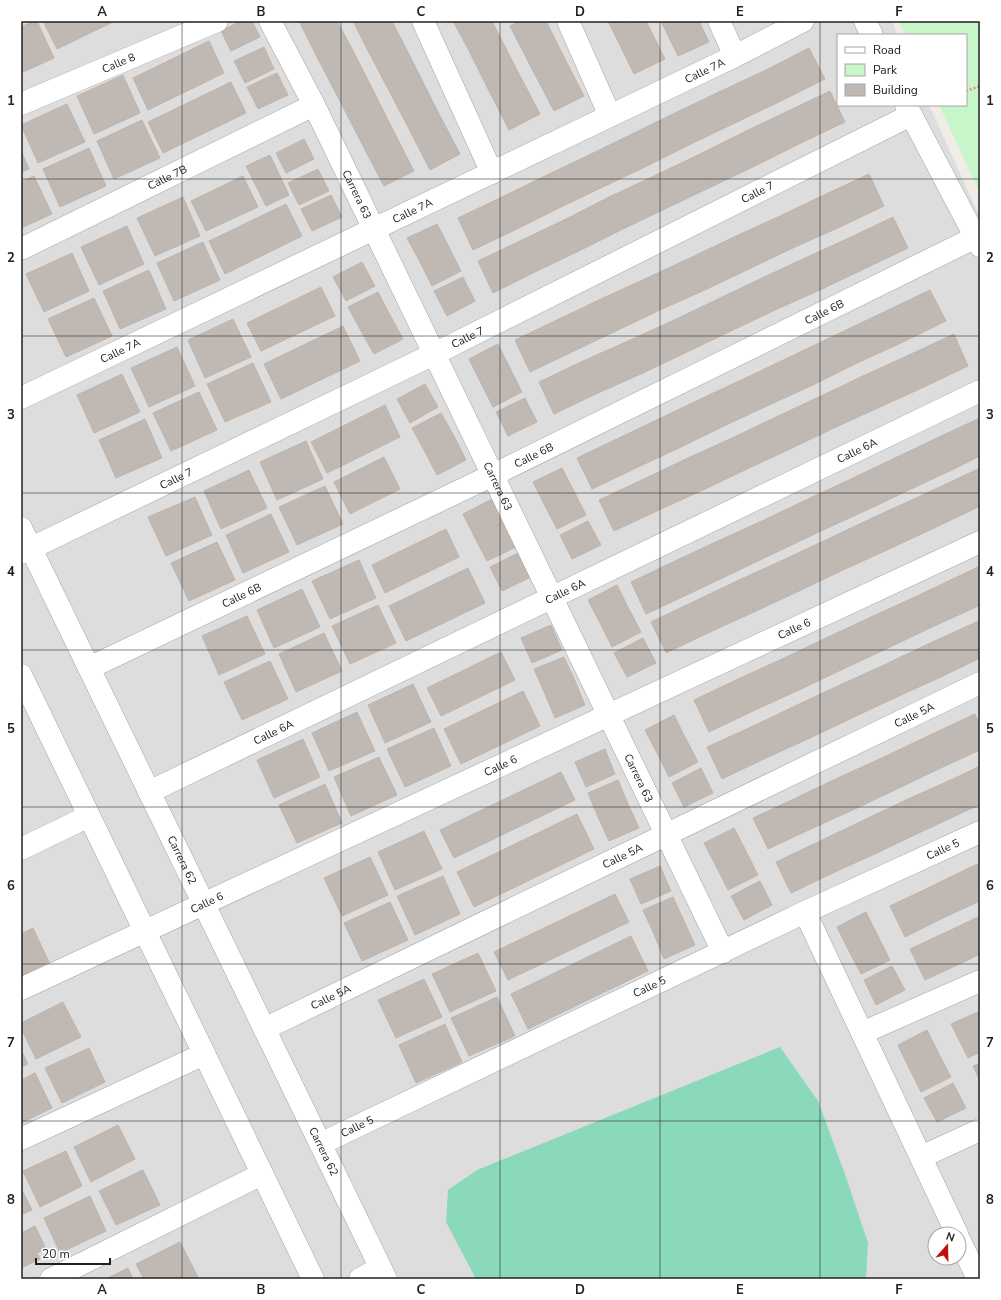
<svg xmlns="http://www.w3.org/2000/svg" width="1001" height="1300" font-family="'Nunito Sans',sans-serif">
  <rect width="100%" height="100%" fill="#f0ede7"/>
  <!-- residential -->
  <path fill="#dedddd" fill-rule="evenodd" d="M21,21H892L898,35H838V105H929L980,217V1279H21ZM935,1234H959V1258H935Z"/>
  <!-- park -->
  <path fill="#c7f6cb" d="M899,21H980V193L939,105H966V35H906Z"/>
  <!-- pitch -->
  <path fill="#8ad9bb" d="M780,1047L818,1101L846,1177L868,1243L866,1279H476L446,1222L448,1190L477,1170Z"/>
  <!-- building -->
  <g fill="#c0b9b3" stroke="#c0b4aa">
    <path d="M34,21H37L54,58L21,73V27Z"/>
    <path d="M43,21H115L57,49Z"/>
    <path d="M241,21H252L260,37L231,51L221,31Z"/>
    <path d="M299,21H337L349,43L318,59Z"/>
    <path d="M353,21H392L395,27L364,43Z"/>
    <path d="M453,21H492L496,29L466,45Z"/>
    <path d="M520,21H546L562,53L532,69L510,26Z"/>
    <path d="M608,21H634L613,31Z"/>
    <path d="M634,21H646L665,59L634,74L613,31Z"/>
    <path d="M661,21H699L709,42L678,56Z"/>
    <path d="M395,27L417,70L386,85L364,43Z"/>
    <path d="M496,29L518,72L487,87L466,45Z"/>
    <path d="M209,41L224,73L148,110L133,78Z"/>
    <path d="M349,43L371,86L340,101L318,59Z"/>
    <path d="M264,47L274,69L245,83L234,61Z"/>
    <path d="M809,48L825,79L781,101L766,70Z"/>
    <path d="M562,53L584,96L554,111L532,69Z"/>
    <path d="M417,70L438,112L408,127L386,85Z"/>
    <path d="M766,70L781,101L737,122L721,91Z"/>
    <path d="M518,72L540,114L509,130L487,87Z"/>
    <path d="M277,73L288,95L258,109L247,87Z"/>
    <path d="M123,75L140,113L94,134L77,96Z"/>
    <path d="M231,82L246,113L163,153L148,122Z"/>
    <path d="M371,86L392,128L362,144L340,101Z"/>
    <path d="M721,91L737,122L693,143L677,112Z"/>
    <path d="M830,91L845,122L801,143L786,112Z"/>
    <path d="M67,104L85,142L38,163L21,125Z"/>
    <path d="M438,112L460,154L430,170L408,127Z"/>
    <path d="M677,112L693,143L649,165L634,133Z"/>
    <path d="M786,112L801,143L757,165L742,133Z"/>
    <path d="M142,120L160,158L114,179L97,141Z"/>
    <path d="M392,128L414,171L384,186L362,144Z"/>
    <path d="M634,133L649,165L605,186L589,155Z"/>
    <path d="M742,133L757,165L713,186L698,155Z"/>
    <path d="M304,139L314,159L286,173L276,153Z"/>
    <path d="M89,148L106,186L60,207L43,169Z"/>
    <path d="M21,151L29,169L21,172Z"/>
    <path d="M270,155L289,195L266,206L246,166Z"/>
    <path d="M589,155L605,186L561,207L545,176Z"/>
    <path d="M698,155L713,186L669,207L654,176Z"/>
    <path d="M318,169L329,191L299,205L288,183Z"/>
    <path d="M869,174L884,206L840,227L824,195Z"/>
    <path d="M34,176L52,214L21,228V182Z"/>
    <path d="M243,176L258,207L206,231L191,201Z"/>
    <path d="M545,176L561,207L517,229L502,197Z"/>
    <path d="M654,176L669,207L625,228L609,197Z"/>
    <path d="M331,195L342,217L312,231L301,209Z"/>
    <path d="M824,195L840,227L795,247L780,216Z"/>
    <path d="M183,197L200,236L155,256L137,218Z"/>
    <path d="M502,197L517,229L473,250L458,218Z"/>
    <path d="M609,197L625,228L581,250L566,219Z"/>
    <path d="M286,204L302,236L225,274L209,241Z"/>
    <path d="M780,216L795,247L751,268L736,236Z"/>
    <path d="M893,217L908,248L864,269L849,238Z"/>
    <path d="M566,219L581,250L537,271L522,240Z"/>
    <path d="M437,224L449,247L420,262L407,238Z"/>
    <path d="M127,226L144,264L99,285L81,247Z"/>
    <path d="M736,236L751,268L707,289L692,257Z"/>
    <path d="M849,238L864,269L820,290L805,258Z"/>
    <path d="M522,240L537,271L493,293L478,261Z"/>
    <path d="M203,242L220,280L174,301L157,263Z"/>
    <path d="M449,247L461,271L432,286L420,262Z"/>
    <path d="M72,253L89,291L44,312L26,274Z"/>
    <path d="M692,257L707,289L662,309L647,278Z"/>
    <path d="M805,258L820,290L775,310L760,279Z"/>
    <path d="M362,262L375,286L346,301L333,277Z"/>
    <path d="M149,270L166,309L120,329L103,291Z"/>
    <path d="M463,277L475,301L447,316L434,291Z"/>
    <path d="M647,278L662,309L618,330L603,298Z"/>
    <path d="M760,279L775,310L731,331L716,300Z"/>
    <path d="M321,287L335,316L261,351L247,323Z"/>
    <path d="M930,290L946,321L901,343L886,311Z"/>
    <path d="M378,292L390,315L361,331L348,307Z"/>
    <path d="M94,298L112,336L66,357L48,319Z"/>
    <path d="M603,298L618,330L574,351L559,319Z"/>
    <path d="M716,300L731,331L687,352L672,321Z"/>
    <path d="M886,311L901,343L857,363L842,332Z"/>
    <path d="M390,315L403,339L374,354L361,331Z"/>
    <path d="M233,319L251,357L205,378L188,340Z"/>
    <path d="M559,319L574,351L530,372L515,340Z"/>
    <path d="M672,321L687,352L643,373L628,341Z"/>
    <path d="M343,326L360,361L281,399L264,364Z"/>
    <path d="M842,332L857,363L813,385L798,353Z"/>
    <path d="M954,334L968,366L924,387L909,355Z"/>
    <path d="M628,341L643,373L598,393L583,361Z"/>
    <path d="M498,344L510,368L481,383L469,359Z"/>
    <path d="M177,347L195,386L149,407L131,368Z"/>
    <path d="M798,353L813,385L769,405L754,374Z"/>
    <path d="M909,355L924,387L880,407L865,375Z"/>
    <path d="M583,361L598,393L554,414L539,382Z"/>
    <path d="M253,363L271,402L225,422L207,384Z"/>
    <path d="M510,368L522,392L493,407L481,383Z"/>
    <path d="M122,374L140,412L94,433L77,395Z"/>
    <path d="M754,374L769,405L724,426L709,395Z"/>
    <path d="M865,375L880,407L836,427L821,396Z"/>
    <path d="M425,384L438,407L410,423L397,399Z"/>
    <path d="M199,392L217,430L171,451L153,413Z"/>
    <path d="M709,395L724,426L681,447L665,416Z"/>
    <path d="M821,396L836,427L792,448L776,417Z"/>
    <path d="M525,398L537,422L508,436L496,412Z"/>
    <path d="M385,405L400,437L327,473L311,442Z"/>
    <path d="M441,413L454,436L425,452L412,428Z"/>
    <path d="M665,416L681,447L636,468L621,437Z"/>
    <path d="M776,417L792,448L747,469L732,438Z"/>
    <path d="M980,418V456L956,468L941,436Z"/>
    <path d="M145,419L162,458L116,478L99,440Z"/>
    <path d="M454,436L466,460L437,475L425,452Z"/>
    <path d="M941,436L956,468L911,489L897,457Z"/>
    <path d="M621,437L636,468L592,489L577,458Z"/>
    <path d="M732,438L747,469L703,490L688,458Z"/>
    <path d="M306,441L323,479L277,500L260,462Z"/>
    <path d="M384,457L400,489L350,514L334,482Z"/>
    <path d="M897,457L911,489L867,510L853,478Z"/>
    <path d="M688,458L703,490L659,510L644,479Z"/>
    <path d="M562,468L574,491L545,506L533,482Z"/>
    <path d="M980,468V506L976,508L961,477Z"/>
    <path d="M249,470L267,508L221,529L204,491Z"/>
    <path d="M961,477L976,508L932,529L916,498Z"/>
    <path d="M853,478L867,510L823,530L808,499Z"/>
    <path d="M644,479L659,510L614,531L599,500Z"/>
    <path d="M325,486L343,524L297,545L279,507Z"/>
    <path d="M574,491L586,515L557,529L545,506Z"/>
    <path d="M195,497L212,535L166,556L148,517Z"/>
    <path d="M916,498L932,529L887,550L872,518Z"/>
    <path d="M492,499L504,523L475,538L463,514Z"/>
    <path d="M808,499L823,530L779,551L764,520Z"/>
    <path d="M271,514L289,552L243,573L226,535Z"/>
    <path d="M872,518L887,550L843,570L828,539Z"/>
    <path d="M764,520L779,551L735,572L720,540Z"/>
    <path d="M588,521L601,545L572,559L560,535Z"/>
    <path d="M504,523L516,547L487,561L475,538Z"/>
    <path d="M446,529L459,557L385,593L372,565Z"/>
    <path d="M828,539L843,570L799,591L783,560Z"/>
    <path d="M720,540L735,572L691,593L675,561Z"/>
    <path d="M217,542L235,580L189,601L171,563Z"/>
    <path d="M518,553L531,577L502,591L490,567Z"/>
    <path d="M359,560L376,598L330,619L312,581Z"/>
    <path d="M783,560L799,591L754,612L739,580Z"/>
    <path d="M675,561L691,593L646,614L631,582Z"/>
    <path d="M980,566V605L974,608L959,576Z"/>
    <path d="M468,568L485,603L406,641L389,606Z"/>
    <path d="M959,576L974,608L930,628L915,597Z"/>
    <path d="M739,580L754,612L710,632L695,601Z"/>
    <path d="M617,585L629,609L600,623L588,600Z"/>
    <path d="M302,589L320,627L274,648L257,610Z"/>
    <path d="M915,597L930,628L886,649L871,617Z"/>
    <path d="M695,601L710,632L666,653L651,622Z"/>
    <path d="M378,605L396,643L350,664L332,626Z"/>
    <path d="M629,609L641,632L612,647L600,623Z"/>
    <path d="M247,616L265,654L219,675L202,636Z"/>
    <path d="M871,617L886,649L841,670L826,638Z"/>
    <path d="M980,620V639L972,624Z"/>
    <path d="M972,624L980,639V658L943,676L928,644Z"/>
    <path d="M551,625L562,650L532,663L521,638Z"/>
    <path d="M324,633L342,671L296,692L279,654Z"/>
    <path d="M643,638L656,663L627,677L614,653Z"/>
    <path d="M826,638L841,670L797,691L782,659Z"/>
    <path d="M928,644L943,676L899,696L884,665Z"/>
    <path d="M501,652L515,680L441,716L427,688Z"/>
    <path d="M564,657L575,681L545,694L534,669Z"/>
    <path d="M782,659L797,691L753,711L738,679Z"/>
    <path d="M270,661L288,699L242,720L224,682Z"/>
    <path d="M884,665L899,696L854,717L840,685Z"/>
    <path d="M738,679L753,711L709,732L694,700Z"/>
    <path d="M575,681L585,705L555,718L545,694Z"/>
    <path d="M413,684L431,722L385,743L368,705Z"/>
    <path d="M840,685L854,717L810,738L795,706Z"/>
    <path d="M523,691L540,726L461,764L444,729Z"/>
    <path d="M795,706L810,738L766,758L751,727Z"/>
    <path d="M357,712L375,751L329,771L312,733Z"/>
    <path d="M975,714L980,726V750L945,766L930,735Z"/>
    <path d="M674,715L686,739L657,753L645,730Z"/>
    <path d="M751,727L766,758L722,779L707,747Z"/>
    <path d="M434,728L451,766L405,787L387,749Z"/>
    <path d="M930,735L945,766L901,787L886,756Z"/>
    <path d="M303,739L320,777L274,798L257,760Z"/>
    <path d="M686,739L698,762L669,777L657,753Z"/>
    <path d="M605,749L615,774L586,787L575,762Z"/>
    <path d="M886,756L901,787L857,808L842,776Z"/>
    <path d="M379,757L397,795L351,816L334,777Z"/>
    <path d="M980,766V805L968,810L953,779Z"/>
    <path d="M701,768L713,793L684,807L672,783Z"/>
    <path d="M561,772L575,800L454,858L440,830Z"/>
    <path d="M842,776L857,808L813,828L798,797Z"/>
    <path d="M953,779L968,810L923,831L908,799Z"/>
    <path d="M618,780L628,804L598,817L588,793Z"/>
    <path d="M325,784L342,823L297,843L279,805Z"/>
    <path d="M798,797L813,828L768,849L753,818Z"/>
    <path d="M908,799L923,831L879,852L864,820Z"/>
    <path d="M628,804L639,828L609,841L598,817Z"/>
    <path d="M577,814L594,849L474,907L457,872Z"/>
    <path d="M864,820L879,852L835,872L820,841Z"/>
    <path d="M734,828L746,851L716,866L704,843Z"/>
    <path d="M424,831L442,869L395,890L378,852Z"/>
    <path d="M820,841L835,872L791,893L776,862Z"/>
    <path d="M746,851L758,875L728,890L716,866Z"/>
    <path d="M370,857L388,895L342,916L324,878Z"/>
    <path d="M980,863V886L971,867Z"/>
    <path d="M660,866L671,891L641,904L630,879Z"/>
    <path d="M971,867L980,886V901L945,917L930,887Z"/>
    <path d="M443,876L460,914L415,935L397,896Z"/>
    <path d="M760,881L772,905L744,920L731,896Z"/>
    <path d="M930,887L945,917L905,937L890,906Z"/>
    <path d="M615,894L629,922L508,980L494,952Z"/>
    <path d="M673,897L684,921L654,934L643,910Z"/>
    <path d="M390,902L408,940L362,961L344,923Z"/>
    <path d="M866,912L878,936L849,951L837,927Z"/>
    <path d="M980,916V954L970,959L955,928Z"/>
    <path d="M684,921L695,945L664,959L654,934Z"/>
    <path d="M33,928L49,962L21,976V934Z"/>
    <path d="M955,928L970,959L925,980L910,949Z"/>
    <path d="M631,936L648,971L528,1029L511,994Z"/>
    <path d="M878,936L890,960L861,974L849,951Z"/>
    <path d="M478,953L496,991L450,1012L432,974Z"/>
    <path d="M892,966L905,990L876,1005L864,980Z"/>
    <path d="M424,979L442,1017L396,1038L378,1000Z"/>
    <path d="M497,997L515,1036L469,1056L451,1018Z"/>
    <path d="M63,1002L81,1037L36,1059L21,1028V1023Z"/>
    <path d="M980,1011V1052L968,1058L951,1024Z"/>
    <path d="M445,1024L462,1062L416,1083L399,1045Z"/>
    <path d="M927,1030L939,1054L909,1068L898,1045Z"/>
    <path d="M89,1048L105,1082L62,1103L45,1068Z"/>
    <path d="M21,1050L28,1064L21,1067Z"/>
    <path d="M939,1054L951,1077L921,1092L909,1068Z"/>
    <path d="M980,1063V1081L973,1066Z"/>
    <path d="M35,1073L52,1108L21,1123V1080Z"/>
    <path d="M953,1083L966,1108L937,1122L924,1098Z"/>
    <path d="M118,1125L135,1159L91,1182L74,1147Z"/>
    <path d="M66,1151L82,1186L40,1207L23,1171Z"/>
    <path d="M143,1170L160,1205L116,1225L99,1191Z"/>
    <path d="M21,1188L32,1210L21,1215Z"/>
    <path d="M90,1196L106,1231L60,1253L44,1218Z"/>
    <path d="M35,1226L46,1249L37,1253L40,1259L21,1268V1233Z"/>
    <path d="M180,1242L198,1277L193,1279H144L136,1264Z"/>
    <path d="M128,1268L133,1279H106Z"/>
  </g>
  <g fill="none" stroke-linecap="round" stroke-linejoin="round">
    <!-- minor casing -->
    <g stroke="#a4a4a4" stroke-width="23">
      <g id="minor">
        <path id="s1" d="M270,21L314,105L723,952"/>
        <path d="M423,21L492,173"/>
        <path d="M568,21L610,116"/>
        <path d="M719,21L735,56"/>
        <path d="M865,21L872,35"/>
        <path id="s2" d="M21,104L217,21"/>
        <path d="M906,105L980,246"/>
        <path id="s3" d="M21,249L314,105"/>
        <path id="s4" d="M21,398L735,56L803,21"/>
        <path id="s5" d="M21,528L386,1279"/>
        <path id="s6" d="M21,553L434,354L911,115"/>
        <path id="s7" d="M89,668L493,475L976,237"/>
        <path d="M21,675L313,1279"/>
        <path id="s8" d="M149,792L980,391"/>
        <path d="M21,849L89,816"/>
        <path d="M805,912L957,1234"/>
        <path id="s9" d="M21,989L980,542"/>
        <path id="s10" d="M264,1029L980,683"/>
        <path d="M862,1033L980,981"/>
        <path d="M21,1139L204,1054"/>
        <path id="s11" d="M320,1144L805,912L980,832"/>
        <path d="M921,1157L980,1130"/>
        <path d="M959,1239L978,1279"/>
        <path d="M51,1279L262,1174"/>
        <path d="M360,1279L380,1268"/>
      </g>
    </g>
    <!-- path -->
    <path stroke="#f18376" stroke-width="2.5" stroke-dasharray="2 2" stroke-linecap="butt" d="M966,91L980,86"/>
    <!-- minor -->
    <use href="#minor" stroke="#fff" stroke-width="22"/>
  </g>
  <!-- grid -->
  <path fill="none" stroke="#202020" stroke-width="1" stroke-opacity="0.55" d="M182,21V1279M341,21V1279M500,21V1279M660,21V1279M820,21V1279M21,179H980M21,336H980M21,493H980M21,650H980M21,807H980M21,964H980M21,1121H980"/>
  <g text-anchor="middle" stroke-width="4" stroke-linejoin="round" paint-order="stroke">
    <!-- street labels -->
    <g font-size="11" fill="#202020" stroke="#fff">
      <text dy="4" stroke="none"><textPath href="#s2" startOffset="106">Calle 8</textPath></text>
      <text dy="4" stroke="none"><textPath href="#s4" startOffset="758">Calle 7A</textPath></text>
      <text dy="4" stroke="none"><textPath href="#s3" startOffset="163">Calle 7B</textPath></text>
      <text dy="4" stroke="none"><textPath href="#s6" startOffset="820">Calle 7</textPath></text>
      <text dy="4" stroke="none"><textPath href="#s1" startOffset="194">Carrera 63</textPath></text>
      <text dy="4" stroke="none"><textPath href="#s4" startOffset="434">Calle 7A</textPath></text>
      <text dy="4" stroke="none"><textPath href="#s7" startOffset="817">Calle 6B</textPath></text>
      <text dy="4" stroke="none"><textPath href="#s6" startOffset="496">Calle 7</textPath></text>
      <text dy="4" stroke="none"><textPath href="#s4" startOffset="110">Calle 7A</textPath></text>
      <text dy="4" stroke="none"><textPath href="#s8" startOffset="786">Calle 6A</textPath></text>
      <text dy="4" stroke="none"><textPath href="#s7" startOffset="493">Calle 6B</textPath></text>
      <text dy="4" stroke="none"><textPath href="#s6" startOffset="172">Calle 7</textPath></text>
      <text dy="4" stroke="none"><textPath href="#s1" startOffset="518">Carrera 63</textPath></text>
      <text dy="4" stroke="none"><textPath href="#s8" startOffset="462">Calle 6A</textPath></text>
      <text dy="4" stroke="none"><textPath href="#s7" startOffset="169">Calle 6B</textPath></text>
      <text dy="4" stroke="none"><textPath href="#s9" startOffset="853">Calle 6</textPath></text>
      <text dy="4" stroke="none"><textPath href="#s10" startOffset="722">Calle 5A</textPath></text>
      <text dy="4" stroke="none"><textPath href="#s8" startOffset="138">Calle 6A</textPath></text>
      <text dy="4" stroke="none"><textPath href="#s9" startOffset="529">Calle 6</textPath></text>
      <text dy="4" stroke="none"><textPath href="#s1" startOffset="842">Carrera 63</textPath></text>
      <text dy="4" stroke="none"><textPath href="#s11" startOffset="689">Calle 5</textPath></text>
      <text dy="4" stroke="none"><textPath href="#s10" startOffset="398">Calle 5A</textPath></text>
      <text dy="4" stroke="none"><textPath href="#s5" startOffset="369">Carrera 62</textPath></text>
      <text dy="4" stroke="none"><textPath href="#s9" startOffset="205">Calle 6</textPath></text>
      <text dy="4" stroke="none"><textPath href="#s11" startOffset="365">Calle 5</textPath></text>
      <text dy="4" stroke="none"><textPath href="#s10" startOffset="74">Calle 5A</textPath></text>
      <text dy="4" stroke="none"><textPath href="#s11" startOffset="41">Calle 5</textPath></text>
      <text dy="4" stroke="none"><textPath href="#s5" startOffset="693">Carrera 62</textPath></text>
    </g>
  </g>
  <!-- border -->
  <rect width="1001" height="1300" fill="none" stroke="#ffffff" stroke-width="44"/>
  <!-- legend -->
  <rect x="837" y="34" width="130" height="72" fill="#ffffff" stroke="#a6a6a6"/>
  <rect x="845" y="47" width="20" height="6" fill="#ffffff" stroke="#a6a6a6"/>
  <text x="873" y="54" font-size="12" fill="#202020">Road</text>
  <rect x="845" y="64" width="20" height="12" fill="#c7f6cb" stroke="#a6a6a6"/>
  <text x="873" y="74" font-size="12" fill="#202020">Park</text>
  <rect x="845" y="84" width="20" height="12" fill="#c0b9b3" stroke="#a6a6a6"/>
  <text x="873" y="94" font-size="12" fill="#202020">Building</text>
  <!-- north arrow -->
  <g transform="translate(947 1246) rotate(20)"><circle r="19" fill="#ffffff" stroke="#a6a6a6"/>
  <path d="M0-3L7 15L0 10L-7 15Z" fill="#c20e0d"/>
  <text y="-6" font-size="11" font-weight="bold" text-anchor="middle" fill="#202020">N</text>
  </g>
  <!-- scale -->
  <path d="M36 1258v6h74v-6" fill="none" stroke="#202020" stroke-width="2"/>
  <text x="42" y="1258" font-size="12" fill="#202020" stroke="#ffffff" stroke-width="3" paint-order="stroke">20 m</text>
  <rect x="22" y="22" width="957" height="1256" fill="none" stroke="#202020" stroke-width="1.5"/>
  <g font-size="13" text-anchor="middle" font-weight="bold" fill="#202020">
    <text x="102" y="16">A</text>
    <text x="261" y="16">B</text>
    <text x="421" y="16">C</text>
    <text x="580" y="16">D</text>
    <text x="740" y="16">E</text>
    <text x="899" y="16">F</text>
    <text x="11" y="105">1</text>
    <text x="990" y="105">1</text>
    <text x="11" y="262">2</text>
    <text x="990" y="262">2</text>
    <text x="11" y="419">3</text>
    <text x="990" y="419">3</text>
    <text x="11" y="576">4</text>
    <text x="990" y="576">4</text>
    <text x="11" y="733">5</text>
    <text x="990" y="733">5</text>
    <text x="11" y="890">6</text>
    <text x="990" y="890">6</text>
    <text x="11" y="1047">7</text>
    <text x="990" y="1047">7</text>
    <text x="11" y="1204">8</text>
    <text x="990" y="1204">8</text>
    <text x="102" y="1294">A</text>
    <text x="261" y="1294">B</text>
    <text x="421" y="1294">C</text>
    <text x="580" y="1294">D</text>
    <text x="740" y="1294">E</text>
    <text x="899" y="1294">F</text>
  </g>
</svg>
